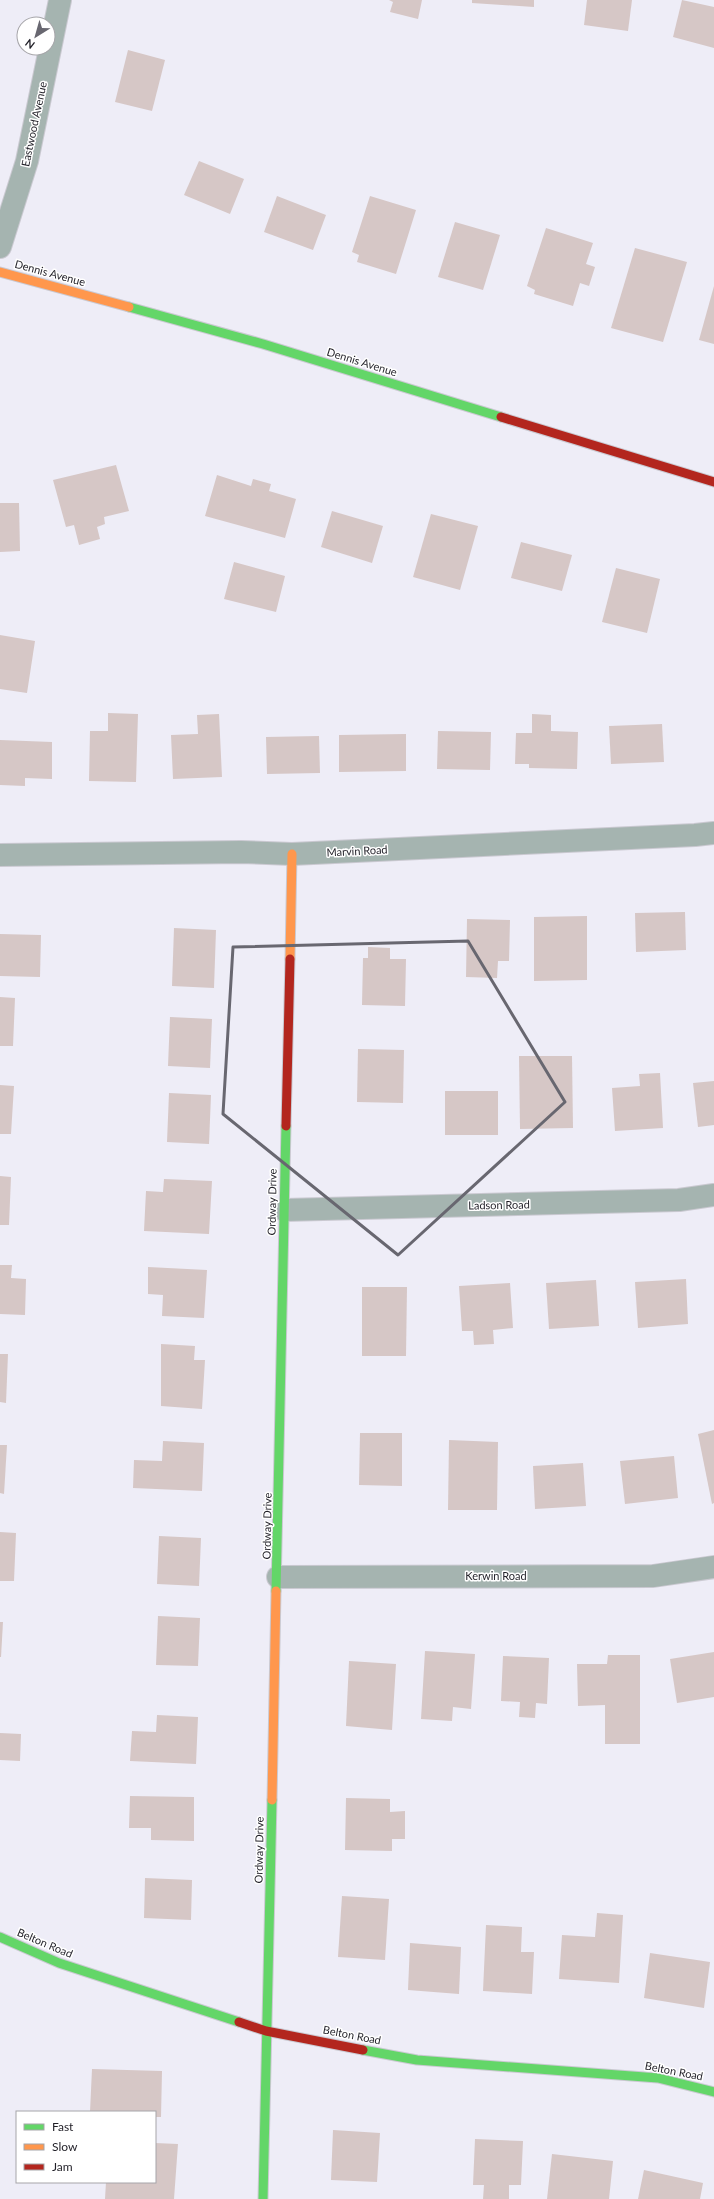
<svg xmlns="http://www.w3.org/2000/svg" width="714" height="2199" font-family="Lato,sans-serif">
  <rect width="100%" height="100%" fill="#eeedf7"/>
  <!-- building -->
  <g fill="#d6c7c6">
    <path d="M422,0L418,19L390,12L393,2L389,0Z"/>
    <path d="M472,0H534V7L472,3Z"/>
    <path d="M587,0H632L628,31L584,25Z"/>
    <path d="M682,0L714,7V48L673,37Z"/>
    <path d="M128,50L165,60L152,111L115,102Z"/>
    <path d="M199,161L244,179L230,214L184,195Z"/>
    <path d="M277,196L326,215L313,250L264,232Z"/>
    <path d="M370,196L416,210L396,274L357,262L359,255L352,252Z"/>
    <path d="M455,222L500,235L483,290L438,277Z"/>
    <path d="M546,228L593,243L586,264L595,267L589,286L580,283L573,306L534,294L535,290L527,286Z"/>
    <path d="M635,248L687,262L663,342L611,328Z"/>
    <path d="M714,286V344L699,340Z"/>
    <path d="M116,465L129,511L104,517L105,524L97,527L100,539L79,545L74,525L66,527L53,480Z"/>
    <path d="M217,475L251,486L253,479L271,484L269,491L296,499L285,538L205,516Z"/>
    <path d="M0,503H19L20,551L0,552Z"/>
    <path d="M332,511L383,526L372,563L321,547Z"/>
    <path d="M431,514L478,526L460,590L413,577Z"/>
    <path d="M521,542L572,555L562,591L511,578Z"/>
    <path d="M234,562L285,576L276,612L224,599Z"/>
    <path d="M616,568L660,579L647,633L602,622Z"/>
    <path d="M0,635L35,641L27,693L0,689Z"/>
    <path d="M108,713L138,714L136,782L89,781L90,731H108Z"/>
    <path d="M219,714L222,777L173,779L171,735L198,734L197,715Z"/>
    <path d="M532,714L551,715V731L578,732L577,769L529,768V764H515L516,733H532Z"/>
    <path d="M662,724L664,762L611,764L609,726Z"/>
    <path d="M438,731L491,732L490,770L437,769Z"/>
    <path d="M406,734V771L339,772V735Z"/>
    <path d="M319,736L320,773L267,774L266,737Z"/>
    <path d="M0,740L52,742V779L25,778V786L0,785Z"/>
    <path d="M685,912L686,950L636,952L635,913Z"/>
    <path d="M587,916V980L534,981V917Z"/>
    <path d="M467,919L510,920L509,961H498L497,978L466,977Z"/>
    <path d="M174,928L216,930L214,988L172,986Z"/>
    <path d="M0,934L41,935L40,977L0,976Z"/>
    <path d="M368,947L390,948V959H406L405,1006L362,1005L363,958H368Z"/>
    <path d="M0,997L15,998L13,1046H0Z"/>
    <path d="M170,1017L212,1019L210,1068L168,1066Z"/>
    <path d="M358,1049L404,1050L403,1103L357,1102Z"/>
    <path d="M519,1056H572L573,1128L520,1129Z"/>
    <path d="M660,1073L663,1128L615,1131L612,1088L640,1086L639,1074Z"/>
    <path d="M714,1081V1125L698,1127L693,1083Z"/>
    <path d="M0,1085L14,1086L11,1134H0Z"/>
    <rect x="445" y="1091" width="53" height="44"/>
    <path d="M169,1093L211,1095L209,1144L167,1142Z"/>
    <path d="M0,1176L11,1177L9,1225H0Z"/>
    <path d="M164,1179L212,1181L209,1234L144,1231L146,1191L163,1192Z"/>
    <path d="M0,1265H12L11,1278L26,1279L25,1315L0,1314Z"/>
    <path d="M148,1267L207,1270L204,1318L162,1316L163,1295L148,1294Z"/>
    <path d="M686,1279L688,1324L638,1328L635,1282Z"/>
    <path d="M596,1280L599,1326L549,1329L546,1283Z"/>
    <path d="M510,1283L513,1328L493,1330L494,1344L474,1345L473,1331H462L459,1286Z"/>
    <path d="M362,1287H407L406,1356H362Z"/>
    <path d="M161,1344L195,1346L194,1360H205L202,1409L161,1406Z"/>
    <path d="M0,1354H8L6,1403L0,1402Z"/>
    <path d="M714,1430V1503L712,1504L698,1434Z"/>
    <path d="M360,1433H402V1486L359,1485Z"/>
    <path d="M449,1440L498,1442L497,1510H448Z"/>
    <path d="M163,1441L204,1443L202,1491L133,1488L134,1460L162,1461Z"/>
    <path d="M0,1445H7L4,1494L0,1493Z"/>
    <path d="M674,1456L678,1498L625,1504L620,1461Z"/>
    <path d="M583,1463L586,1506L535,1509L533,1466Z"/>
    <path d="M0,1532L16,1533L14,1581H0Z"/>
    <path d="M159,1536L201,1538L199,1586L157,1584Z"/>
    <path d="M158,1616L200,1618L198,1666L156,1665Z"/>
    <path d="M0,1622H3L1,1657H0Z"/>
    <path d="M425,1651L475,1654L471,1709L453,1707L452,1721L421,1719Z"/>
    <path d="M714,1652V1697L677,1703L670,1659Z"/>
    <path d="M608,1655H640V1744H605V1705L578,1706L577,1664H607Z"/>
    <path d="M503,1656L549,1658L547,1704L536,1703L535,1718L519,1717L520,1702L501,1701Z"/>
    <path d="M349,1661L396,1664L392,1730L346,1726Z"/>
    <path d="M157,1715L198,1717L196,1764L130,1761L132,1731L156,1732Z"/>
    <path d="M0,1733L21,1734L20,1761L0,1760Z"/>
    <path d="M130,1796L194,1797V1841L151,1840V1828H129Z"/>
    <path d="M346,1798L390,1799V1812L405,1811V1839H392V1851L345,1850Z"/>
    <path d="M145,1878L192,1880L191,1920L144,1918Z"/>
    <path d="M342,1896L389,1899L385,1960L338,1957Z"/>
    <path d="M597,1913L623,1915L619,1983L559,1979L562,1935L595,1937Z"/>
    <path d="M486,1925L522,1927L521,1952H534L532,1994L483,1991Z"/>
    <path d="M410,1943L461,1947L459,1994L408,1990Z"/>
    <path d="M650,1953L710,1962L704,2008L644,1998Z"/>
    <path d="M92,2069L162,2071L161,2117H155V2112H90Z"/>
    <path d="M333,2130L380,2133L377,2182L331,2180Z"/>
    <path d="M475,2139L523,2141L521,2185H509V2199H483L484,2185H473Z"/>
    <path d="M155,2143L178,2144L174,2199H105L106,2182H155Z"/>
    <path d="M552,2154L613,2161L609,2199H547Z"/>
    <path d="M644,2170L703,2183L700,2199H638Z"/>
  </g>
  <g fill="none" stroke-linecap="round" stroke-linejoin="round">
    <!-- street casing -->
    <g stroke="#cac9d1" stroke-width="24">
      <g id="street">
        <path d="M0,247L27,161L60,0"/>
        <path d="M0,855L241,852L292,854L695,835L714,833"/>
        <path d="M284,1210L679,1200L714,1195"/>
        <path d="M278,1577L653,1576L714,1567"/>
      </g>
    </g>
    <!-- fast casing -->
    <g stroke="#cac9d1" stroke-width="11">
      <g id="fast">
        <path d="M129,307L263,344L501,417"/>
        <path d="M276,1591L286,1126"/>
        <path d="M0,1937L59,1963L239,2022"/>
        <path d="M363,2050L417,2060L658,2078L714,2092"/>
        <path d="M263,2199L272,1800"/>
      </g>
    </g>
    <!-- slow casing -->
    <g stroke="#cac9d1" stroke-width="11">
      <g id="slow">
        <path d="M0,272L129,307"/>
        <path d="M290,959L292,854"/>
        <path d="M272,1800L276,1591"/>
      </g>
    </g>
    <!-- jam casing -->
    <g stroke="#cac9d1" stroke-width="11">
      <g id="jam">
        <path d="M501,417L714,482"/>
        <path d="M286,1126L290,959"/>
        <path d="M239,2022L266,2031L363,2050"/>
      </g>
    </g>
    <!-- street -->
    <use href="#street" stroke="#a5b4b0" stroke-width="22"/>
    <!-- fast -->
    <use href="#fast" stroke="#63d668" stroke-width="9"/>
    <!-- slow -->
    <use href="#slow" stroke="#ff974d" stroke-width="9"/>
    <!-- jam -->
    <use href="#jam" stroke="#b3261e" stroke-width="9"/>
  </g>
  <!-- marked area -->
  <path fill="none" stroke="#686770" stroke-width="3" stroke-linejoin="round" d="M468,941L565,1102L398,1255L223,1114L233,947Z"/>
  <g text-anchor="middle" stroke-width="3" stroke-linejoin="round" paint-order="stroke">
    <!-- street labels -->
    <g font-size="11" fill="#201f27" stroke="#fff">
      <text transform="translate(34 124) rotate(-78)" y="4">Eastwood Avenue</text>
      <text transform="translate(50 273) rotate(15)" y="4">Dennis Avenue</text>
      <text transform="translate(362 362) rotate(17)" y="4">Dennis Avenue</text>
      <text transform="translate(357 851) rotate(-3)" y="4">Marvin Road</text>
      <text transform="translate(272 1202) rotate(-89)" y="4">Ordway Drive</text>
      <text transform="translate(499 1205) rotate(-1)" y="4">Ladson Road</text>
      <text transform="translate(267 1526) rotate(-89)" y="4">Ordway Drive</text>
      <text x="496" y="1580">Kerwin Road</text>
      <text transform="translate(259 1850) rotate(-89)" y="4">Ordway Drive</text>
      <text transform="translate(45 1943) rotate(23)" y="4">Belton Road</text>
      <text transform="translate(352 2035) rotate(11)" y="4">Belton Road</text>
      <text transform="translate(674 2071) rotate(11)" y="4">Belton Road</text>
    </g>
  </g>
  <!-- legend -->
  <rect x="16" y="2111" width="140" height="72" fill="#ffffff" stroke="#a6a5a9"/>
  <rect x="24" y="2124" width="20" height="6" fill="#63d668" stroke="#a6a5a9"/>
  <text x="52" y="2131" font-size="12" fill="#201f27">Fast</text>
  <rect x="24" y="2144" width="20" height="6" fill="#ff974d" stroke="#a6a5a9"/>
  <text x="52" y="2151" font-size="12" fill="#201f27">Slow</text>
  <rect x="24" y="2164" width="20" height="6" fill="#b3261e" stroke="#a6a5a9"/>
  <text x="52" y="2171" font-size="12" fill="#201f27">Jam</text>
  <!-- north arrow -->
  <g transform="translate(36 36) rotate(217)"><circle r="19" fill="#ffffff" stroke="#a6a5a9"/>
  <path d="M0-3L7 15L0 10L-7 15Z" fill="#686770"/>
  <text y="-6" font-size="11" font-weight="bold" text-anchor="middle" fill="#201f27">N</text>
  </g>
</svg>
